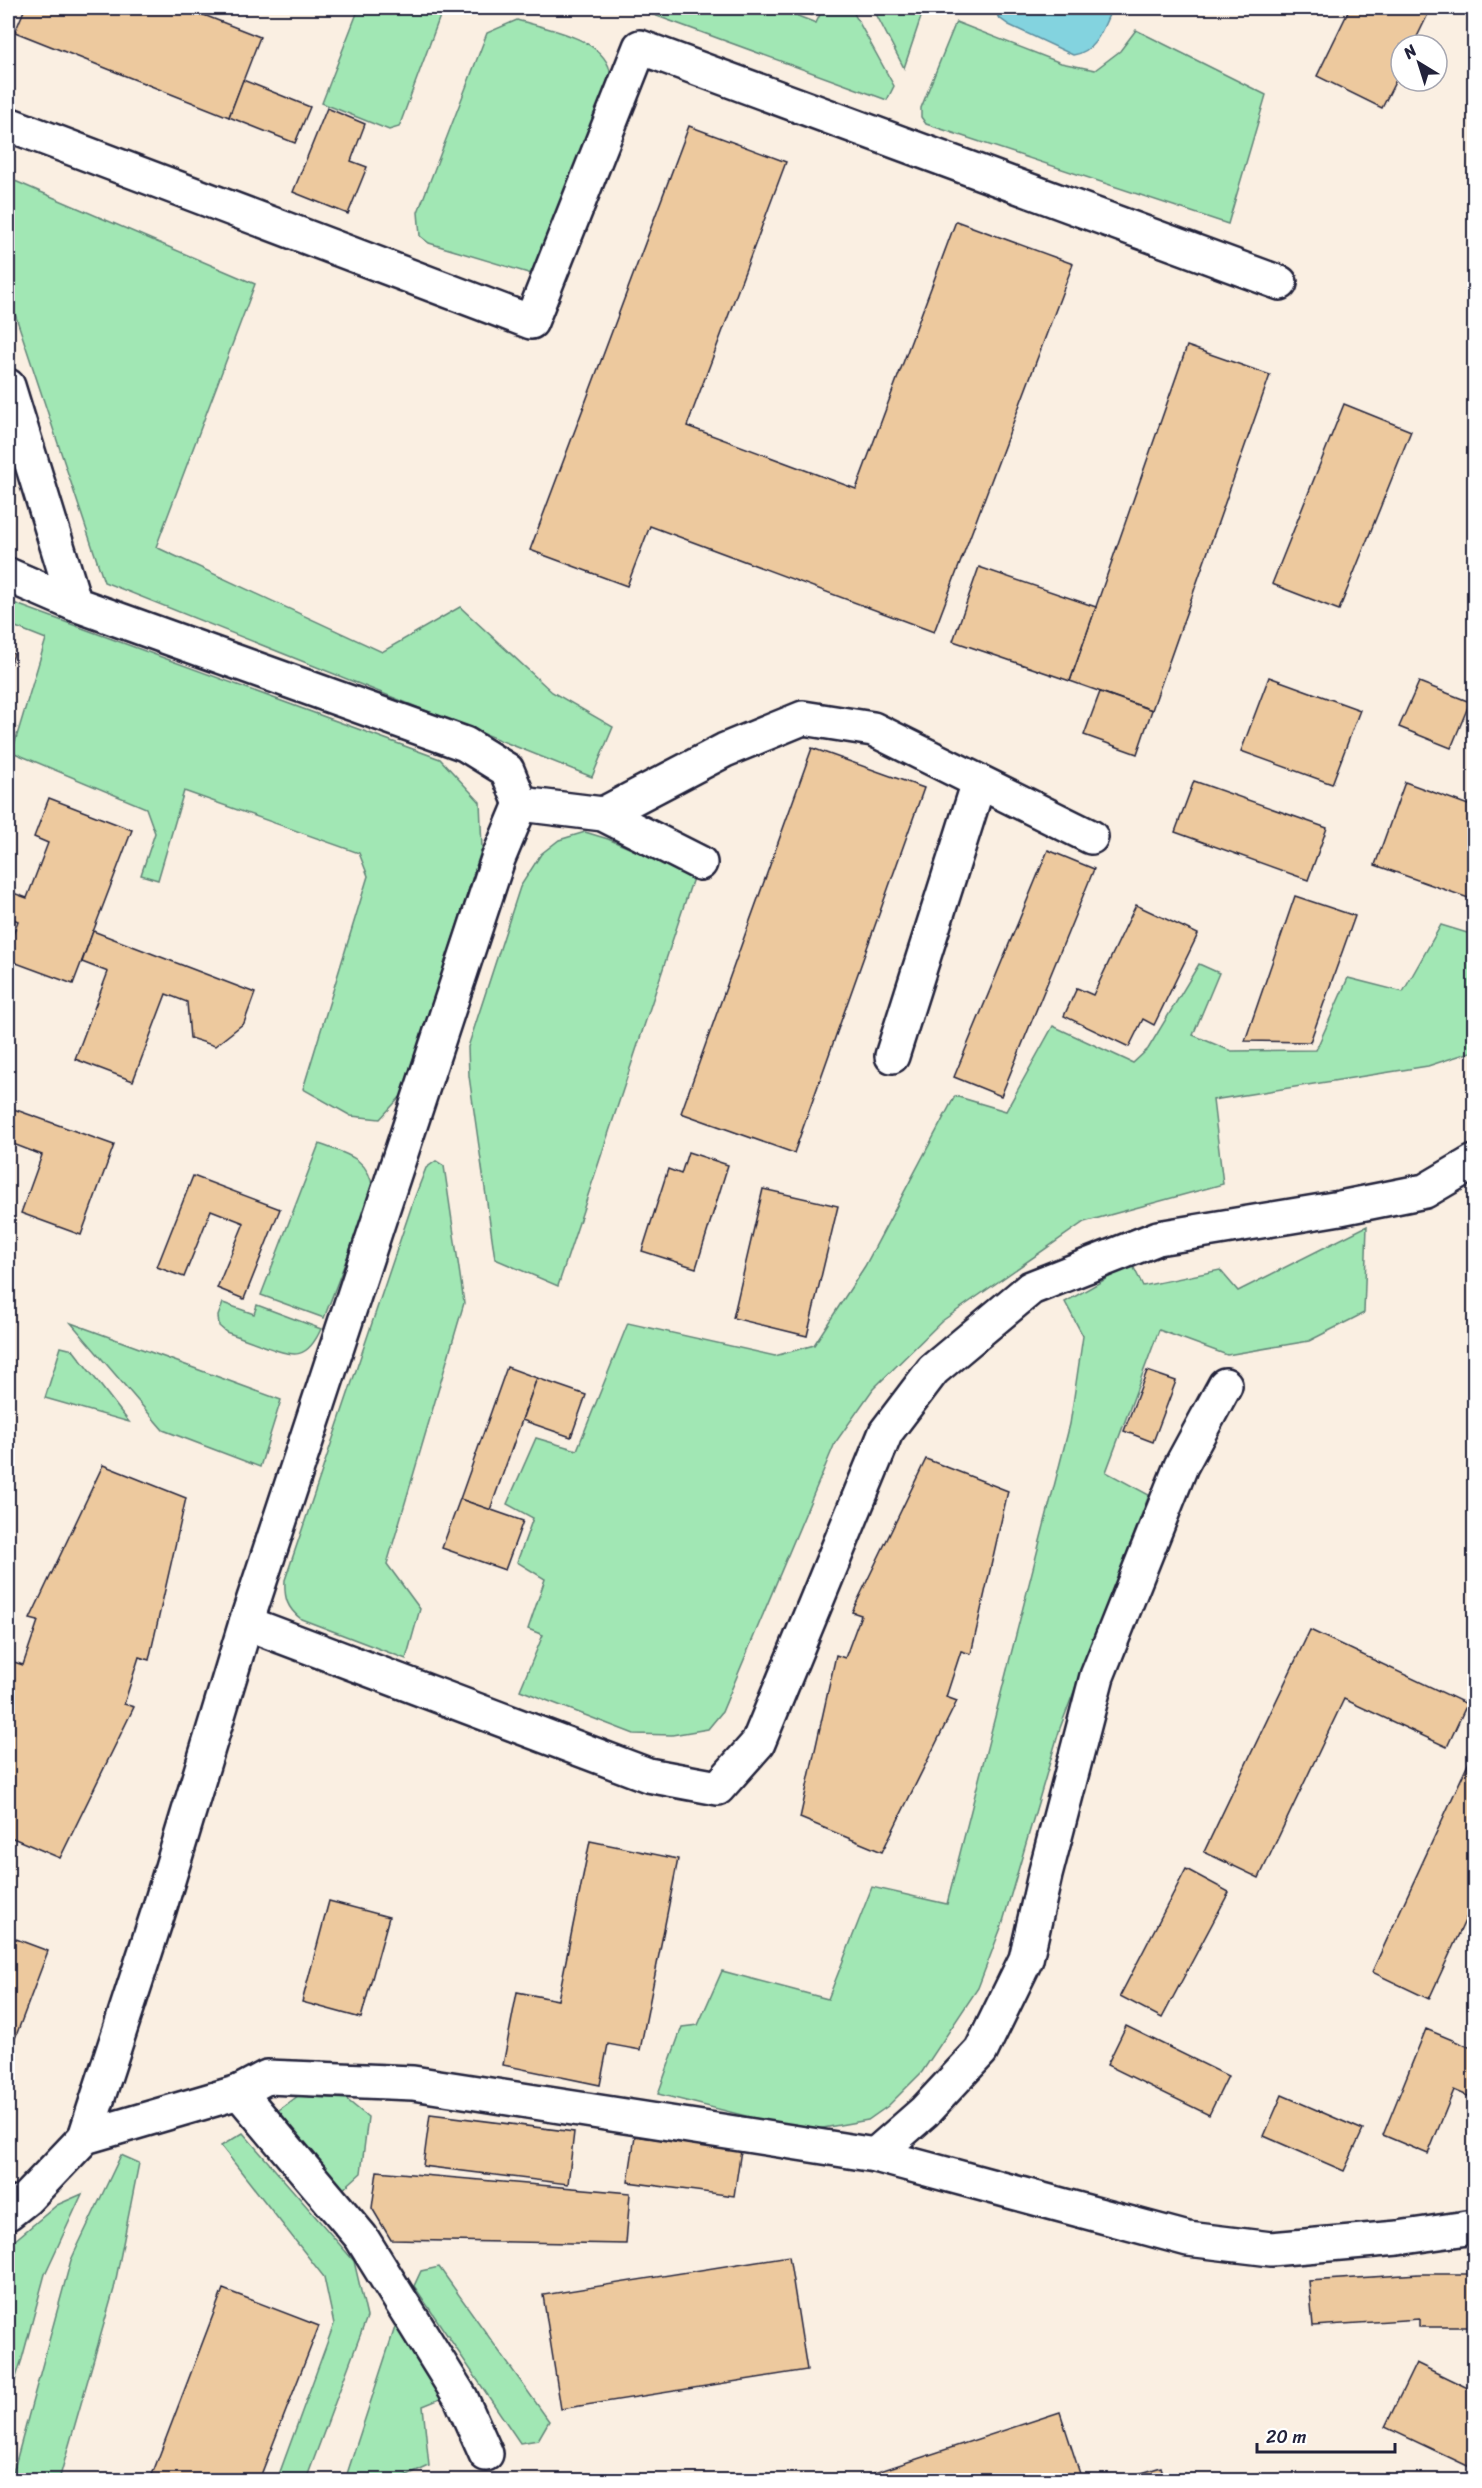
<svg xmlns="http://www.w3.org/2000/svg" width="1482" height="2488" font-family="Sriracha,sans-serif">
  <rect width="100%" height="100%" fill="#faefe2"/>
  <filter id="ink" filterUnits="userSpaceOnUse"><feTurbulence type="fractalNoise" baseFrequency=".0167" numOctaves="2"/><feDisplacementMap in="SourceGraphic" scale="12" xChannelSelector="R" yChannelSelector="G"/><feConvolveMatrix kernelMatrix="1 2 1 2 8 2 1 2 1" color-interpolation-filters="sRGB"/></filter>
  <g filter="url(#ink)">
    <!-- green -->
    <g fill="#a1e7b4" stroke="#628478" stroke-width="1.5">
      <path d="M359,8H443L399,127L389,130L322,103Z"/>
      <path d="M635,8H777L816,23L823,8H851L894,86L887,100Z"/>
      <path d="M873,8H924L904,68Z"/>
      <path d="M517,20C545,28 603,38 610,71C611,77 609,85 608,91L535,275L429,243L420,236L418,212L487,33Z"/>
      <path d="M956,22L1061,63L1095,70L1120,51L1136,30L1266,95L1228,224L926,124L921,117V108Z"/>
      <path d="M8,178L255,284L156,547L382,652L460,607L552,692L613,727L592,777L104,582L8,293Z"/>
      <path d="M8,601L440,759L480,802L482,848L403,1094L380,1119L351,1116L303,1089L368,876L359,853L184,791L158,880L141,875L155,833L146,808L12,752L46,639L8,624Z"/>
      <path d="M585,832L608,839L683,871L693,878L558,1286L495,1259L469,1076L468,1047L520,887L541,854L559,840Z"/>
      <path d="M1441,925L1474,935V1051L1428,1066L1213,1100L1223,1184L1084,1222L942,1321L873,1389L835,1443L722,1712L708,1729L672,1735L634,1734L520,1690L543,1635L528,1629L545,1579L517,1562L533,1518L507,1504L536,1438L577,1450L628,1323L775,1356L814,1345L865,1266L955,1096L1006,1111L1053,1026L1133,1063L1148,1049L1199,964L1219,973L1193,1035L1231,1051L1316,1050L1348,978L1403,992Z"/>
      <path d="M319,1144C346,1154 369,1157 373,1190L324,1318L261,1295Z"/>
      <path d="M436,1161L444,1166L464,1303L387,1564L420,1609L406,1659L301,1619C287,1608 284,1598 285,1580L414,1199L426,1168Z"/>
      <path d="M1367,1226L1364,1313L1309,1341L1227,1355L1159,1330L1106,1472L1149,1495L1060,1728L1002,1925L978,1988L922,2072L888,2106L868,2120L806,2131L658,2094L682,2027L698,2025L722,1971L828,1999L872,1887L947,1904L1070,1424L1083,1336L1065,1302L1132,1264L1143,1286L1220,1270L1238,1291Z"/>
      <path d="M223,1303L254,1314L257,1305L321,1329C307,1360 295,1357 267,1347C253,1342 240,1337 226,1332L219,1326L218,1316Z"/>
      <path d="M71,1323L281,1400L260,1467L163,1430Z"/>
      <path d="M61,1347L73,1350L129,1422L45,1398Z"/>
      <path d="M298,2096L346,2099L368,2117L361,2173L341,2191L272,2115Z"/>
      <path d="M243,2133L354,2261L367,2317L306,2480H277L334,2324L324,2277L221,2146Z"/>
      <path d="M121,2155L139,2163L114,2289L59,2480H11L71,2260Z"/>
      <path d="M82,2194L45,2274L22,2359L8,2402V2246L57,2205Z"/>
      <path d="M439,2267L549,2421L538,2440L520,2443L414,2286L421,2271Z"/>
      <path d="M399,2315L448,2396L423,2406L429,2466L405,2477L406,2480H345Z"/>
    </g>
    <!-- water -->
    <path fill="#83d3df" stroke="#5c8c9d" stroke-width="1.5" d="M997,8H1112C1103,27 1097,52 1073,55L1009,25L998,17Z"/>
    <!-- building -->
    <g fill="#edc99e" stroke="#22223b" stroke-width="1.5">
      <path d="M25,8H186L260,37L229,117L15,32Z"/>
      <path d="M793,8H814L812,15Z"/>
      <path d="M1350,8H1431L1413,45H1401V70L1382,108L1317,76Z"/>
      <path d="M243,80L310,107L295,143L229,117Z"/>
      <path d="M327,108L365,124L351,161L367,167L348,214L293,192Z"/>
      <path d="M689,126L786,162L687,426L856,489L956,221L1073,264L934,632L650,526L627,586L530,550Z"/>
      <path d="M1187,346L1270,375L1152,710L1070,681Z"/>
      <path d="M1344,404L1411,431L1339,610L1272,584Z"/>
      <path d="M979,567L1096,607L1070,681L953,641Z"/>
      <path d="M8,652L14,654L8,672Z"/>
      <path d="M1269,677L1360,710L1332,784L1241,751Z"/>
      <path d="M1419,682L1470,702L1451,748L1399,727Z"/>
      <path d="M1100,692L1152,710L1137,754L1084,735Z"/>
      <path d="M812,748L924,788L794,1153L681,1113Z"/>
      <path d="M1194,781L1327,828L1308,880L1175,832Z"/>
      <path d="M1405,782L1474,807V900L1375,865Z"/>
      <path d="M49,798L132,830L73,984L8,960V948L18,921L8,917V891L27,898L48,843L34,837Z"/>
      <path d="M1048,850L1094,869L1001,1096L954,1077Z"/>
      <path d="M1295,896L1355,916L1310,1042L1245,1041Z"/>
      <path d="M1136,905L1198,934L1154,1025L1143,1019L1129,1047L1064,1016L1077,988L1093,995Z"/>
      <path d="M93,931L255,993L244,1023L215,1046L190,1038L187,1002L166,994L133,1081L75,1059L108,972L82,962Z"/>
      <path d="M8,1107L114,1145L81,1235L21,1213L42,1155L8,1142Z"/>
      <path d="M688,1152L728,1165L696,1268L642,1251L668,1169L681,1174Z"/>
      <path d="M193,1176L280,1209L244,1299L217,1288L244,1223L211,1210L184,1277L157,1267Z"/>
      <path d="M763,1189L838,1206L807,1336L733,1318Z"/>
      <path d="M507,1367L537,1378L490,1510L460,1499Z"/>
      <path d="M1147,1371L1176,1381L1153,1442L1124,1431Z"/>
      <path d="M537,1378L586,1395L571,1437L522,1420Z"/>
      <path d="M926,1459L1008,1491L971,1654L961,1651L946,1697L957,1701L882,1852L800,1818L836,1655L845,1658L861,1615L852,1612Z"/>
      <path d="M103,1465L186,1498L149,1660L139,1657L124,1704L134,1707L60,1858L8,1836V1692L14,1662L23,1665L38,1621L30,1619Z"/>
      <path d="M460,1499L523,1521L505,1570L442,1548Z"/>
      <path d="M1310,1630L1467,1704L1447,1747L1344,1699L1259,1878L1204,1852Z"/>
      <path d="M1474,1751V1901L1429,1999L1372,1972Z"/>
      <path d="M590,1841L678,1859L640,2050L608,2044L600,2085L503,2065L517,1992L558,2000Z"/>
      <path d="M1186,1869L1229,1892L1162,2018L1120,1996Z"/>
      <path d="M329,1901L389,1917L361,2018L302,2002Z"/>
      <path d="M8,1936L48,1951L8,2057Z"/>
      <path d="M1126,2026L1228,2076L1209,2115L1107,2065Z"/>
      <path d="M1426,2029L1474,2049V2085L1470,2097L1454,2090L1428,2154L1383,2135Z"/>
      <path d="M1282,2095L1363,2130L1344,2171L1264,2136Z"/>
      <path d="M430,2114L574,2132L568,2184L423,2166Z"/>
      <path d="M635,2136L741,2150L734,2196L628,2182Z"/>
      <path d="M377,2171L630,2193L626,2244L391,2240L372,2208Z"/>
      <path d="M789,2256L807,2370L561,2409L543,2295Z"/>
      <path d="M1474,2261V2341H1471L1470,2327H1419V2319L1313,2326L1309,2281L1419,2274H1468L1467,2262Z"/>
      <path d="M223,2289L319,2326L259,2480H150Z"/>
      <path d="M1416,2363L1474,2391V2469L1385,2427Z"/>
      <path d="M1060,2412L1082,2480H853Z"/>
      <path d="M1161,2467L1165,2480H1119Z"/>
    </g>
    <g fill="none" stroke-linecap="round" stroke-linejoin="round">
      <!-- minor casing -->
      <g stroke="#22223b" stroke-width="38">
        <g id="minor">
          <path d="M8,124L531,322L640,47L1280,283"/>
          <path d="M8,386L75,604L465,744L507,770L521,804L603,814L700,863"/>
          <path d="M8,575L75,604"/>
          <path d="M603,814L725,750L803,718L873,729L1091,837"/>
          <path d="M892,1056L979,782"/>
          <path d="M246,1623L648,1775L718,1788L758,1743L886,1432L933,1370L1031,1288L1158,1238L1340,1208L1425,1191L1474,1162"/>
          <path d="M239,2092L361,2237L461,2398L486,2454"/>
          <path d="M85,2137L159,1910L246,1623L498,859L521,804"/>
          <path d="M875,2155L924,2112L981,2051L1026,1959L1045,1875L1097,1676L1181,1466L1225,1385"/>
          <path d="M8,2213L27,2198L85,2137L239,2092L267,2077L413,2083L875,2155L1188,2239L1271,2249L1398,2238L1474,2227"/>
        </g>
      </g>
      <!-- minor -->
      <use href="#minor" stroke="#fff" stroke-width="33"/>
    </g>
  </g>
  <!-- margin -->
  <rect width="1482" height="2488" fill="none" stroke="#fff" stroke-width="30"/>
  <rect x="15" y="15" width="1452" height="2458" fill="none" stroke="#22223b" stroke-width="2" filter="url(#ink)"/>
  <!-- north arrow -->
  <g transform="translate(1419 63) rotate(322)"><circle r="28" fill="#ffffff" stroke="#a7a7b1" stroke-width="1.5"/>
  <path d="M0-4.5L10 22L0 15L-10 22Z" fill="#22223b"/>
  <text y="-9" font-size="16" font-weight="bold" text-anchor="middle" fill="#22223b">N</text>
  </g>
  <!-- scale -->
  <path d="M1257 2443v9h138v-9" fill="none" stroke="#22223b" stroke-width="3"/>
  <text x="1266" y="2443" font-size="18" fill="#22223b" stroke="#ffffff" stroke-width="4.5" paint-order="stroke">20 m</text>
</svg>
